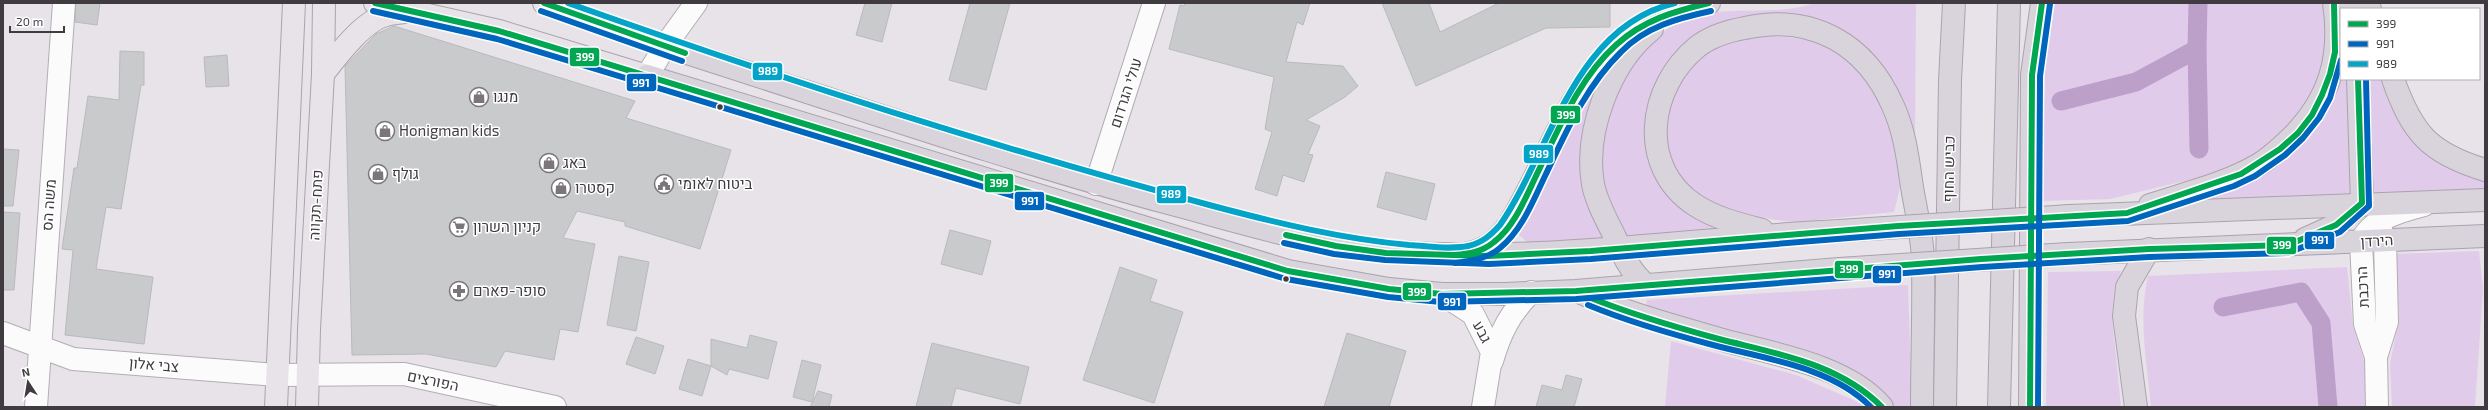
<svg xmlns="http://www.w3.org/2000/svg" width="2488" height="410" font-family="'Exo 2',Heebo,sans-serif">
  <rect width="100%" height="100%" fill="#e7e3e9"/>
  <!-- green -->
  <g fill="#e1cbeb">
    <path d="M1815,3H1916L1915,139L1890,77L1873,54L1853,37L1829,24L1753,17L1655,89C1645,114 1644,134 1650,160L1736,227L1629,239C1608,212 1596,173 1602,139C1611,91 1645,29 1695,16C1734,5 1774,17 1815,3Z"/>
    <path d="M2055,3H2324L2327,27L2322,71L2309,98L2298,116L2253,156L2201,177L2110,199L2041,201L2045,72Z"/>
    <path d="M1772,36C1788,37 1804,38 1820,43C1867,60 1891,115 1897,161C1898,168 1901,178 1900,185C1899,194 1896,203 1894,212C1871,214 1848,217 1825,219C1815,220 1804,223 1795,222C1764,220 1729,211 1702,196C1650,165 1659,86 1706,55C1725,41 1749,38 1772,36Z"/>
    <path d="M2341,42V79H2352L2355,197L2182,205L2286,149Z"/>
    <path d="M1603,71L1587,121L1611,243L1532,247L1514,230L1572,121Z"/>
    <path d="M2362,79H2385L2388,91L2485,178V194L2367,197Z"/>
    <path d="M2479,251L2483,289L2475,407H2392L2390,363L2399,320L2395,254Z"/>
    <path d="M2347,267L2353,326L2367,370L2365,407H2151C2147,364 2138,319 2148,276Z"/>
    <path d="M2121,271L2114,292L2112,316L2121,407H2046L2048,272Z"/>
    <path d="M1908,285L1912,407H1896L1868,380L1841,365L1802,350L1646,307L1647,300Z"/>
    <path d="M1671,341L1796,375L1869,407H1665Z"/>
  </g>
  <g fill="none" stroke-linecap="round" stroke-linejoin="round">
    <!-- canal -->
    <g stroke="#bda0ca" stroke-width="19">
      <path d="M2197,49L2199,149"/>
      <path d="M2061,101L2136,82L2197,49L2198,3"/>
      <path d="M2223,307L2301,292L2321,323L2328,407"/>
    </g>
  </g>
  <!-- building -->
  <g fill="#c9cacb" stroke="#b9babb">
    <path d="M76,3H100L97,25L75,22Z"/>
    <path d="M865,3H892L882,42L856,35Z"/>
    <path d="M970,3H1010L986,90L949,80Z"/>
    <path d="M1185,3H1310L1303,25L1297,22L1286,62L1343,66L1358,86L1345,97L1306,120L1320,126L1308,154L1313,155L1304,182L1283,175L1277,196L1255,189L1272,132L1265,129L1274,77L1169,49L1180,5L1184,6Z"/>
    <path d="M1382,3H1429L1440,32L1499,3H1610V27L1546,28L1416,86Z"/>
    <path d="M394,26L635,101L626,118L731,150L700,249L625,226V222L577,211L563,238L595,244L578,332L560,329L554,360L505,351L496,367L426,354L352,355L345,66L376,34Z"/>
    <path d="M120,51L144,52V85H141L121,209L106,207L96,269L153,277L144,344L65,335L73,250L62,249L74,168H77L88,96L119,100Z"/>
    <path d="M227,55L229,86L206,87L204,57Z"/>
    <path d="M3,149L19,150L13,206H3Z"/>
    <path d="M1386,172L1435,184L1426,220L1377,207Z"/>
    <path d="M3,212L20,213L14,290H3Z"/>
    <path d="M950,230L991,241L982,275L941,264Z"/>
    <path d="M619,256L649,262L636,331L607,325Z"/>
    <path d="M1120,267L1157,280L1150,301L1183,312L1154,403L1083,380Z"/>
    <path d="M1347,333L1406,351L1389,407H1324Z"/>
    <path d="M750,335L777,342L768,379L729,369L727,375L711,366V339L747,348Z"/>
    <path d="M636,337L664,346L655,374L626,364Z"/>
    <path d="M932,343L1029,367L1020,404L956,388L951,407H916Z"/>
    <path d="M688,359L711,366L702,396L679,389Z"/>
    <path d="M802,360L821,365L812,402L793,397Z"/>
    <path d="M1566,375L1582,379L1574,407H1536L1542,385L1562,390Z"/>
    <path d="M818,391L832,395L829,407H810Z"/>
  </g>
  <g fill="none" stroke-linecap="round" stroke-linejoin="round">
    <!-- minor casing -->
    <g stroke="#b2aeb3" stroke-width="24">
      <g id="minor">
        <path d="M647,76L665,46L696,3"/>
        <path d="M1096,184L1154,3"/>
        <path d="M1442,294L1473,314L1492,352L1483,407"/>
        <path d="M3,333L73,359L277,375L404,374L555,407"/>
        <path d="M2376,357L2365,324L2361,242C2370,219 2401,211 2424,205"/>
        <path d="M1492,361C1500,333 1510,313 1531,292"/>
        <path d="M36,407L64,3"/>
        <path d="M2377,407L2376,357L2387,322L2385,240L2378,223"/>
      </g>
    </g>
    <!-- major casing -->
    <g stroke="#aaa3ae" stroke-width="24">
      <g id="major">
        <path d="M375,3L499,31L647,76"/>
        <path d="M544,3L665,46"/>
        <path d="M323,74C337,56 363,21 386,15C392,13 399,13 405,12"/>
        <path d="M276,407L294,3"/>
        <path d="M307,407L309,329L323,74L324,3"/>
      </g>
    </g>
    <!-- highway casing -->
    <g stroke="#aaa3ae" stroke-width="24">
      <g id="highway">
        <path d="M2352,3L2353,9"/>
        <path d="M2368,3L2370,9"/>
        <path d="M665,46C832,99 998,157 1168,203C1240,222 1311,245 1386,251C1538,264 1688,238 1839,231"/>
        <path d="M647,76L1288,271L1389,289L1442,294H1505L1576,291L1839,269"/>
        <path d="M2393,79C2412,133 2429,153 2485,170"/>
        <path d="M2150,205C2186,193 2225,184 2258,165C2270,158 2281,147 2291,138C2330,99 2342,57 2334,3"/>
        <path d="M2069,216L2485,200"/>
        <path d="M1762,230C1739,224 1715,218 1695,205C1637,167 1648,87 1697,47C1711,36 1728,31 1745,28C1812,13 1866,44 1893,106C1905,132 1908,160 1912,187C1916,211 1922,235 1923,259C1924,308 1922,358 1922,407"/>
        <path d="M2305,239L2336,225L2362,203L2358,79"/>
        <path d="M1469,253C1488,249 1498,239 1509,225C1566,132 1582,21 1709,3"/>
        <path d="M2068,254L2485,236"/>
        <path d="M1646,285C1630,272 1622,253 1614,235C1606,219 1596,201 1593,184C1584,132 1610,62 1652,29"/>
        <path d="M1579,292C1625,313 1674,326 1723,340C1773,354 1847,365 1882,407"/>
        <path d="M1945,407L1950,80L1954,3"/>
        <path d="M1999,407L2009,3"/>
        <path d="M2030,407L2032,75L2042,3"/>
        <path d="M2136,407L2124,316L2127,287L2149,249"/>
      </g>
    </g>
    <!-- minor -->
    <use href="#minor" stroke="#fbfbfc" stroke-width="22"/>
    <!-- major -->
    <use href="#major" stroke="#e7e3e8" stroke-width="22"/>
    <!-- highway -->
    <use href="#highway" stroke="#d9d3db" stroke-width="22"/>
    <!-- highway-bridge casing -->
    <g stroke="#aaa3ae" stroke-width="24" stroke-linecap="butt">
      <g id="highway-bridge">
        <path d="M1839,231L2069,216"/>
        <path d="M1839,269L2068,254"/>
      </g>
    </g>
    <!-- highway-bridge -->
    <use href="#highway-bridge" stroke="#d9d3db" stroke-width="22"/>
    <!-- bus-1 casing -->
    <g stroke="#fff" stroke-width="9">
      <g id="bus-1">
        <path d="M375,3L499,31L1288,271L1389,289L1442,294L1576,291L1981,259L2149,249L2288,245L2336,225L2362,203L2358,79"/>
        <path d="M544,3L685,53"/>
        <path d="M1286,235L1336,246L1386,253L1488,256L1591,251L1898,226L2127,213L2241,174L2280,149L2298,133L2312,115L2322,95L2330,74L2335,52L2334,3"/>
        <path d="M1454,255C1469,254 1482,252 1494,242C1514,227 1525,199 1536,176C1558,131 1578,79 1616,45C1643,20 1675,11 1709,3"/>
        <path d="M1591,298C1633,315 1675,327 1719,339C1777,354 1838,363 1882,407"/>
        <path d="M2030,407L2032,75L2042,3"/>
      </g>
    </g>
    <!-- bus-2 casing -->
    <g stroke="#fff" stroke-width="9">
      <g id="bus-2">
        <path d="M373,11L497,39L1286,279L1388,297L1441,302L1576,299L1982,267L2149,257L2288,253L2340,232L2369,206L2366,79"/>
        <path d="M541,11L682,61"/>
        <path d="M1284,243L1334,254L1385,260L1489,264L1591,259L1899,234L2128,221L2234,186L2255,176L2285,155L2303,138L2319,118L2330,98L2341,60"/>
        <path d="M1455,263C1471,261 1487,259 1500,248C1522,230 1533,201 1545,176C1566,132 1586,86 1621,52C1645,27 1678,18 1711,11"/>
        <path d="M1588,305C1629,322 1671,334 1713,345C1766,359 1831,367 1871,407"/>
        <path d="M2038,407L2040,76L2050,4"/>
      </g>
    </g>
    <!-- bus-3 casing -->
    <g stroke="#fff" stroke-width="9">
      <path id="bus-3" d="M568,3C779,78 996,148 1213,206C1277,223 1342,239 1409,245C1429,246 1449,250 1468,246C1482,243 1491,235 1500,225C1551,151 1573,27 1675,3"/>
    </g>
    <!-- bus-1 -->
    <use href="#bus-1" stroke="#00a651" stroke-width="6"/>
    <!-- bus-2 -->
    <use href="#bus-2" stroke="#0065bd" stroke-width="6"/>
    <!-- bus-3 -->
    <use href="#bus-3" stroke="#03a4c7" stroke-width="6"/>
  </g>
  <!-- icons -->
  <defs>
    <g id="shop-ring" transform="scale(1)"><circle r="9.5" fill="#fff" stroke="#7a767b" stroke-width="1.5"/><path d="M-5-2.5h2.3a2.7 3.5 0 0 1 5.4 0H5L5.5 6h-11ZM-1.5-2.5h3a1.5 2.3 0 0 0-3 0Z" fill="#7a767b"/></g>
    <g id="civic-ring" transform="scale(1)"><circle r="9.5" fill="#fff" stroke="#7a767b" stroke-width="1.5"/><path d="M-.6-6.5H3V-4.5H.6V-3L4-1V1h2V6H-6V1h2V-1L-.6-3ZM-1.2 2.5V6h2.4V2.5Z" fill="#7a767b"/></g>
    <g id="supermarket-ring" transform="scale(1)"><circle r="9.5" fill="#fff" stroke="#7a767b" stroke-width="1.5"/><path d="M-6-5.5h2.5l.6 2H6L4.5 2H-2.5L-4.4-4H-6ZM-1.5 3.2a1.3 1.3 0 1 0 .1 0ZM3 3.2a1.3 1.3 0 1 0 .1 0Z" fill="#7a767b"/></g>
    <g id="pharmacy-ring" transform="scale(1)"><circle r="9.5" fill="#fff" stroke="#7a767b" stroke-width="1.5"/><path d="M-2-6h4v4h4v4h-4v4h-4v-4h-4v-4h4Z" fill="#7a767b"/></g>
  </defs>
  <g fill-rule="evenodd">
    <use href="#shop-ring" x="479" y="97"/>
    <use href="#shop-ring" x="385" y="131"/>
    <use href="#shop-ring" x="549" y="163"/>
    <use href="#shop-ring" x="378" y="174"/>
    <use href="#civic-ring" x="664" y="184"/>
    <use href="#shop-ring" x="561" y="188"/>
    <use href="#supermarket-ring" x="459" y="227"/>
    <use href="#pharmacy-ring" x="459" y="291"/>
  </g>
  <!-- markers -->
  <g fill="#3f3b40" stroke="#fff" stroke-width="1.5">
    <circle cx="720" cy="107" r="3.5"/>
    <circle cx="1286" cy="279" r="3.5"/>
  </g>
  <g text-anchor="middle" stroke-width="3" stroke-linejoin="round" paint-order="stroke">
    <!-- street labels -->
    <g font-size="15" fill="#3f3b40" stroke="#fff">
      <text transform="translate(1126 93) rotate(-72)" y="5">עולי הגרדום</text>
      <text transform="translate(1949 169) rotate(-89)" y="5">כביש החוף</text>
      <text transform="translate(49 205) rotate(-86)" y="5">משה הס</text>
      <text transform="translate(316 205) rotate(-87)" y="5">פתח-תקווה</text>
      <text transform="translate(2377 241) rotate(-3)" y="5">הירדן</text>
      <text transform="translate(2363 287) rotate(-93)" y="5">הרכבת</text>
      <text transform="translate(1482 332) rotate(63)" y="5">גבע</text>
      <text transform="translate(154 365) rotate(5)" y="5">צבי אלון</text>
      <text transform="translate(433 381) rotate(12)" y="5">הפורצים</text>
    </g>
    <!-- poi labels -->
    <g font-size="15" fill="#3f3b40" stroke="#fff" text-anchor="start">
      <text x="493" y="102">מנגו</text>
      <text x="399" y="136">Honigman kids</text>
      <text x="563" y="168">באג</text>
      <text x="392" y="179">גולף</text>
      <text x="678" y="189">ביטוח לאומי</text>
      <text x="575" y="193">קסטרו</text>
      <text x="473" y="232">קניון השרון</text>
      <text x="473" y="296">סופר-פארם</text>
    </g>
  </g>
  <g stroke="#fff" stroke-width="1.5">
    <rect x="569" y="47" width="31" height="20" rx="4" fill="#00a651"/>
    <rect x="752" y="62" width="31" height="19" rx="4" fill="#03a4c7"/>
    <rect x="626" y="73" width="31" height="19" rx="4" fill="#0065bd"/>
    <rect x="1550" y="105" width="31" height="19" rx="4" fill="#00a651"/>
    <rect x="1523" y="144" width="31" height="20" rx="4" fill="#03a4c7"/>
    <rect x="984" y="173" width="30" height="20" rx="4" fill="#00a651"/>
    <rect x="1156" y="185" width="31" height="19" rx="4" fill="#03a4c7"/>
    <rect x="1014" y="191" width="31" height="20" rx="4" fill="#0065bd"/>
    <rect x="2304" y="231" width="31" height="19" rx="4" fill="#0065bd"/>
    <rect x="2266" y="236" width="31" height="19" rx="4" fill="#00a651"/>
    <rect x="1834" y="260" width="30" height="19" rx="4" fill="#00a651"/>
    <rect x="1872" y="265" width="30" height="19" rx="4" fill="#0065bd"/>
    <rect x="1402" y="282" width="30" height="19" rx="4" fill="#00a651"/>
    <rect x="1437" y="292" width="30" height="19" rx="4" fill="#0065bd"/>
  </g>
  <g font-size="11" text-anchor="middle" font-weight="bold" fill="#fff">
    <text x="585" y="61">399</text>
    <text x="768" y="75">989</text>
    <text x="641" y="87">991</text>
    <text x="1566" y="119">399</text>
    <text x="1539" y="158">989</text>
    <text x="999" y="187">399</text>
    <text x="1171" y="198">989</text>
    <text x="1030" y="205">991</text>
    <text x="2320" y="244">991</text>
    <text x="2282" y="249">399</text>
    <text x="1849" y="273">399</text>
    <text x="1887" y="278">991</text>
    <text x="1417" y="296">399</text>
    <text x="1452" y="306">991</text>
  </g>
  <!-- border -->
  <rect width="2488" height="410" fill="none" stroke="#3f3b40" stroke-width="8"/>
  <!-- legend -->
  <rect x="2340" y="8" width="140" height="72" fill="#ffffff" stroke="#b2b1b3"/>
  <rect x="2348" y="21" width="20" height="6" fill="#00a651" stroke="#b2b1b3"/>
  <text x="2376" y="28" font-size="12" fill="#3f3b40">399</text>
  <rect x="2348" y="41" width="20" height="6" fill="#0065bd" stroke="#b2b1b3"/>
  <text x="2376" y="48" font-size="12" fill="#3f3b40">991</text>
  <rect x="2348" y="61" width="20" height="6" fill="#03a4c7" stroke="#b2b1b3"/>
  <text x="2376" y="68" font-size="12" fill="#3f3b40">989</text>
  <!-- north arrow -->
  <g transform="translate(28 382) rotate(348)" stroke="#ffffff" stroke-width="3" paint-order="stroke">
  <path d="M0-3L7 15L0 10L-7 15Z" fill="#3f3b40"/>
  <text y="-6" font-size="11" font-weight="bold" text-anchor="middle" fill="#3f3b40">N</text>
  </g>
  <!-- scale -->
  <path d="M10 26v6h54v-6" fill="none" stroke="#3f3b40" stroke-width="2"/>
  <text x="16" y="26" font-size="12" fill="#3f3b40" stroke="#ffffff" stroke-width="3" paint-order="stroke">20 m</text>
</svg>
